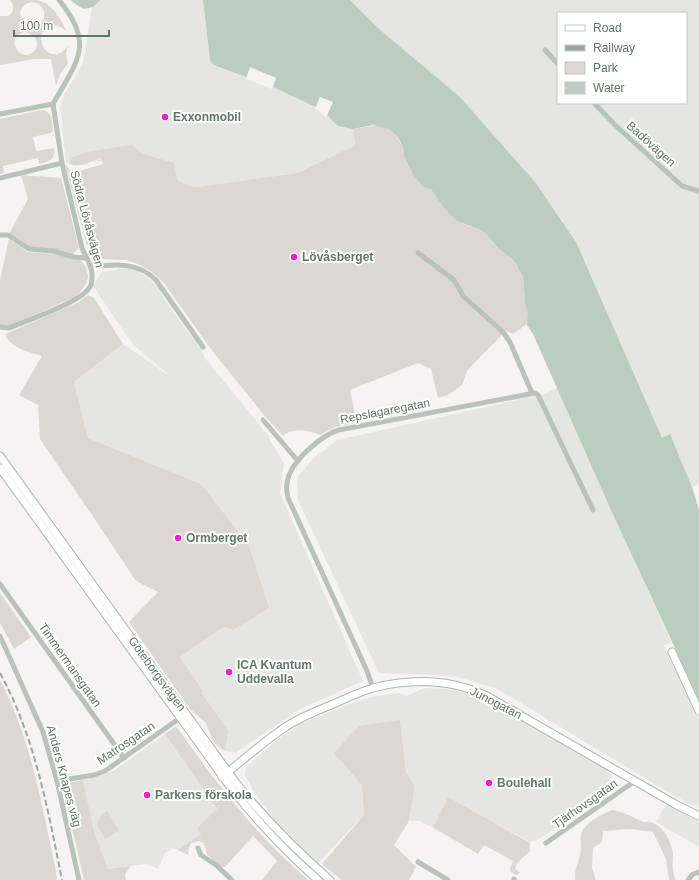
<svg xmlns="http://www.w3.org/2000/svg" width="699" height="880" font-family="Arial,sans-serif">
  <rect width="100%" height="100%" fill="#f7f3f4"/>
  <!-- built -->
  <g fill="#e5e5e3" fill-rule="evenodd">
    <path d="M100,0H203L210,60L275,88L322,110L353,129L355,145L298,173L197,187L186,185L177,179L103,161L66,163L60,106L65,93L83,64L92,7L96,5Z"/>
    <path d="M350,0H699V484L692,487L670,434L662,439L576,242L535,182L460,97L378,28ZM558,13H686V103H558Z"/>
    <path d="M126,268L137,271L149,278L160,291L170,308L201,349L205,358L266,433L284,464L280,493L363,681L300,709L235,753L222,750L217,746L212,740L210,727L206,720L157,659L201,484L88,438L74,382L123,344L171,377L136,347L129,339L93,286L102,272Z"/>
    <path d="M557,388L671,642L664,646L699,720V803L693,806L661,788L496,688L461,678L438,675L379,673L298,500L297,482L299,475L314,458L337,440L545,394Z"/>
    <path d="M424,688L446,689L475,695L485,700L608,769L612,776L594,801L555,829L537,840L530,842L493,822L476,852L420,821H409L415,786L406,772L400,720L334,753L362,785L364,815L318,863L275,821L253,790L245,775L246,768L278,739L300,724L350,704L372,697L400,693L407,696Z"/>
    <path d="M165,734L217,809L198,828L201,834L178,850L172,848L171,850L165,853L158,869L145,864L108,869L94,831L83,780L105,774L115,770Z"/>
    <path d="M667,803L699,822V847L656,822Z"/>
  </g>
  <!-- green -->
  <g fill="#dcd7d2" fill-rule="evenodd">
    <path d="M10,0C19,0 27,0 36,0C52,2 61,19 67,32C63,28 59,25 53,26C27,29 49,72 68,46L66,54L68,63L60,74L56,86L51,59H34L0,65V16H8C14,12 15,6 10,0ZM32,2C41,3 47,11 43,20C32,40 5,8 32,2ZM24,32C33,33 41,41 35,50C24,66 2,39 24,32Z"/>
    <path d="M42,110C53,112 52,121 53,131L51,133L33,137L36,151L54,148C56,159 49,162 39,164L38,158L3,166L4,173L0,174V119Z"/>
    <path d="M373,126H379L388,129L396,135L403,148L404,156L412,173L431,189L463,224L481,230L489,237L498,248L511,258L517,265L518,269L523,276L525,303L529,314L527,324L513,334L506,331L477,360L467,371L462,385L448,395L438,398L431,369L418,363L350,390L357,423L335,427L320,435C309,430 293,427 283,436L264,415L213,352L164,283L152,272L138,264L126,260L97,259L86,243L65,164L73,173L103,164L101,157C91,162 81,168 69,164L72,157L92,151L132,145L143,154L174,163L177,179L186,185L197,187L298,173L355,145L353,129Z"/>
    <path d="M21,175L61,178L79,248L72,255L31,248L9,234L28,199Z"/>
    <path d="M9,239L28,252L54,254L80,260L86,267L88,277L86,284L77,296L9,326L0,325V280Z"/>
    <path d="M88,295L94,298L123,344L74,382L88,438L201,484L249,546L269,608L233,630L224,626L180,657L203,691L201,692L228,731L225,750L222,749L213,741L206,723L190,709L129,622L158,592L136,581L94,518L40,439L38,405L19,395L42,356C30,352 9,348 5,334L79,302Z"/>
    <path d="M0,593L31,637L14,649L0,623Z"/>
    <path d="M0,680C31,739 41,802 55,866L57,878L55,880H0Z"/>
    <path d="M400,720L406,772L415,786L409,821L394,845L416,867L409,880H342L322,864L364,815L362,785L334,753L359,726Z"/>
    <path d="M176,726C215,781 256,836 308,880H262L277,861L253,836L225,867H222L207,855L204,843L199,841L191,843L189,847L188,855L178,850L201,834L197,828L217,809L165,734Z"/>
    <path d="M83,780L94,831L108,869L131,866L125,874L126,880H84L62,784Z"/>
    <path d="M448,797L530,843V851C525,856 516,862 515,869L520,873L517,875L511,872L510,868L513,861L484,845L478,854L433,827Z"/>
    <path d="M613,810C625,813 631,816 641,821C644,823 647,821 650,822C663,825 671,841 673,853C673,862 671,871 676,880H669L666,859L653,832L630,829L603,831L602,842L593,848L592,868L596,880H575C574,871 578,864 580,856C582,848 580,841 581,834C584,823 603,813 613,810Z"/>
    <path d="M107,811L119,830L105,839L97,825L101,815Z"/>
  </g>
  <!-- water -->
  <g fill="#bbcdbf">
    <path d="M70,0H100C95,7 91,8 83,9Z"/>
    <path d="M203,0H350L378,28L460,97L535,182L576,242L662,438L670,434L692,487L699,510V700L611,510L533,334L527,325L528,313L525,303L523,276L518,269L517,265L511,258L498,248L489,237L481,230L457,221L444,208L431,189L423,187L412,173L404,156L403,148L400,141L396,135L388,129L373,125L353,129L338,126L322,110L275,88L214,65L210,60Z"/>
  </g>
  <!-- pier -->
  <g fill="#f7f3f4">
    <path d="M250,67L276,78L272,89L246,79Z"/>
    <path d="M320,97L333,102L326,118L321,112L315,109Z"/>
  </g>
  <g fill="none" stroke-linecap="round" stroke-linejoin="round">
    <!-- secondary casing -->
    <g stroke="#aab8af" stroke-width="9">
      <g id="secondary">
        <path d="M0,456L236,783C264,818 296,850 330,880"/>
        <path d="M0,468L234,792C260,824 287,853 318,880"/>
        <path d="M672,652L699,711"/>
        <path d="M222,777C243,760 264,741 287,726C301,717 316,711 331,705C345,699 359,692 373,688C412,678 451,679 487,696L675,804L699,816"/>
      </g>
    </g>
    <!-- street -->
    <g stroke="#b8c3bb" stroke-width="5">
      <path d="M545,50L558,64"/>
      <path d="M594,103L615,125L682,186L699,191"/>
      <path d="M0,114L53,104C78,60 95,44 59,0"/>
      <path d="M0,178L62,163"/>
      <path d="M0,235H8L29,249L53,251L74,257L86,258"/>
      <path d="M418,253L454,280L464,297L503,332L510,342L532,393"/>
      <path d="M92,267C115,264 138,262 156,280L203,347"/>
      <path d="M0,327L9,328C27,320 80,303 89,288C91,286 92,280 92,277C93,266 86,258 82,248L62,163L53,104"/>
      <path d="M263,420L298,461"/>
      <path d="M0,584L124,758"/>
      <path d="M0,636L43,732L57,781L79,880"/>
      <path d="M373,688L367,671L288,498C286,490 286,481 290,473C297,457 322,435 339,430L535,393L538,395L593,510"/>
      <path d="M57,781L94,775L105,771L180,718"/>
      <path d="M546,843L635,781"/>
      <path d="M198,848L201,855L216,865L232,880"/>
      <path d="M418,862L448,880"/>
      <path d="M514,880V879"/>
      <path d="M688,880L693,874L699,872"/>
    </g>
    <!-- secondary -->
    <use href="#secondary" stroke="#fff" stroke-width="7"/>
    <!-- rail -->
    <path stroke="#98a89e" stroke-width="2" stroke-dasharray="6 3" stroke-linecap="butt" d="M0,673C35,737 48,810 62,880"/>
  </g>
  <!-- markers -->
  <g fill="#ed1dd1" stroke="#fff" stroke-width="1.5">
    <circle cx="165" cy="117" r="4"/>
    <circle cx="294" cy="257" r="4"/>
    <circle cx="178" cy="538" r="4"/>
    <circle cx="229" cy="672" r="4"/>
    <circle cx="489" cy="783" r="4"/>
    <circle cx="147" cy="795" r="4"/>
  </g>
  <g text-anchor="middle" stroke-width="4" stroke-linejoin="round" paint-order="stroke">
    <!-- poi labels -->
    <g font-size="12" font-weight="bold" fill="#5c7a66" stroke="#fff" text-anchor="start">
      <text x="173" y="121">Exxonmobil</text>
      <text x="302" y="261">Lövåsberget</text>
      <text x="186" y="542">Ormberget</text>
      <text x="237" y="669">ICA Kvantum<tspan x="237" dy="14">Uddevalla</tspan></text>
      <text x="497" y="787">Boulehall</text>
      <text x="155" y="799">Parkens förskola</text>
    </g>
    <!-- street labels -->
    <g font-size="12" fill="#5c7a66" stroke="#fff">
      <text transform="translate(651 144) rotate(42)" y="4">Badövägen</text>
      <text transform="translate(87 219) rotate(75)" y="4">Södra Lövåsvägen</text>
      <text transform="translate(385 411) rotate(-11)" y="4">Repslagaregatan</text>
      <text transform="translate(70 665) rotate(55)" y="4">Timmermansgatan</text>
      <text transform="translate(157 674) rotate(54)" y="4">Göteborgsvägen</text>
      <text transform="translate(496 703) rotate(27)" y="4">Junogatan</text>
      <text transform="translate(126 743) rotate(-34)" y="4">Matrosgatan</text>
      <text transform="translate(64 776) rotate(75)" y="4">Anders Knapes väg</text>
      <text transform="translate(585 804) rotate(-35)" y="4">Tjärhovsgatan</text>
    </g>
  </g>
  <!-- legend -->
  <rect x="557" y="12" width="130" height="92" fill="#ffffff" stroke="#becac2"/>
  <rect x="565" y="25" width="20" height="6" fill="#ffffff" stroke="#becac2"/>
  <text x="593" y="32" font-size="12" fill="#5c7a66">Road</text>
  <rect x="565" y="45" width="20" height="6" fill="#98a89e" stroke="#becac2"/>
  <text x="593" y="52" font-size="12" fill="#5c7a66">Railway</text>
  <rect x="565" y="62" width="20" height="12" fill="#dcd7d2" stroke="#becac2"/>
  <text x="593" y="72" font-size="12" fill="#5c7a66">Park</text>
  <rect x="565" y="82" width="20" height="12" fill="#bbcdbf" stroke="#becac2"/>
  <text x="593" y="92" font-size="12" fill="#5c7a66">Water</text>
  <!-- scale -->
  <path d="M14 30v6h95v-6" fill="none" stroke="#5c7a66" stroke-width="2"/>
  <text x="20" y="30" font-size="12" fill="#5c7a66" stroke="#ffffff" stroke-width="3" paint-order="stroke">100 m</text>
</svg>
